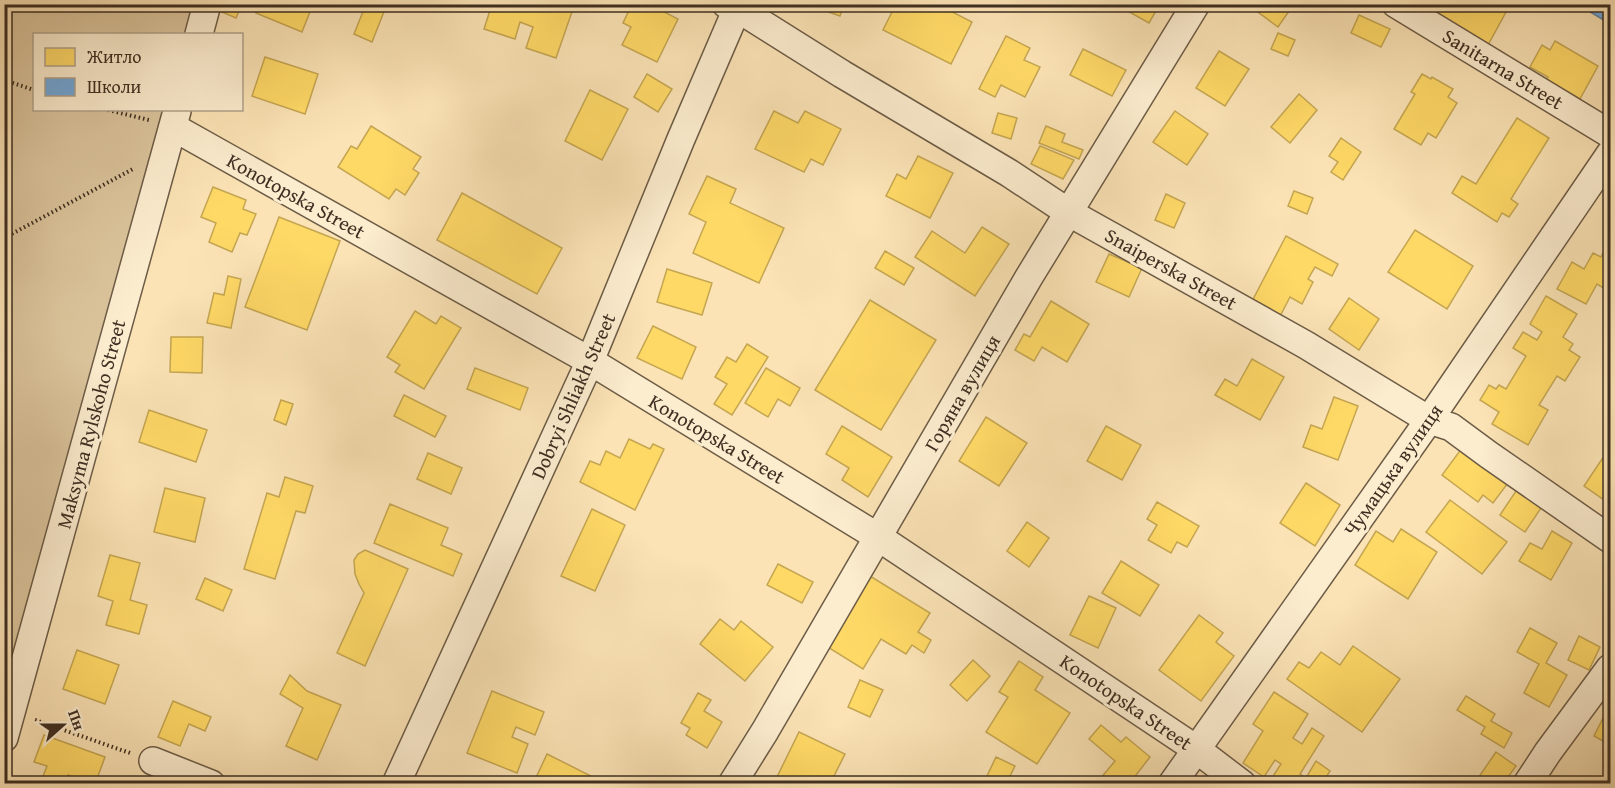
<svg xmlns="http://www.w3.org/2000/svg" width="1615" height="788" font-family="'Gentium Book Plus',serif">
  <rect width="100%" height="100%" fill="#fbe3b5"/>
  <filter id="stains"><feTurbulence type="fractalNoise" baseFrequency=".00333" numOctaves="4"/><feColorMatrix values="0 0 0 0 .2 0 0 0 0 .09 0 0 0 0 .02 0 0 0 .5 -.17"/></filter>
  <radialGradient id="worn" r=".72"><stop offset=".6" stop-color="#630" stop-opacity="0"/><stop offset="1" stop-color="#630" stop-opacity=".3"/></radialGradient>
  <!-- green -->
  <path fill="#dbc49c" stroke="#8c7a5f" stroke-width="1.5" d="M5,5H198L190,34H34V110H169L5,697Z"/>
  <!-- homes -->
  <g fill="#ffd966" stroke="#c5a652" stroke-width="1.5">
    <path d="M218,4H242L236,18L215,9Z"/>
    <path d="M259,4H313L302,32L256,13Z"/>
    <path d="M366,4H387L372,42L354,34Z"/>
    <path d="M492,4L574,6L556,58L526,48L533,27L520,22L515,39L484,29Z"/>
    <path d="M632,4H649L678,19L657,62L622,45L631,27L623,23Z"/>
    <path d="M822,4H844L840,16L820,9Z"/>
    <path d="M896,4H937L972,22L951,64L883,30Z"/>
    <path d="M1115,4H1160L1149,23Z"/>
    <path d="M1247,4H1294L1278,27Z"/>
    <path d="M1442,4H1492L1506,12L1488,45L1436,16Z"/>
    <path d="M1359,15L1390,29L1381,47L1351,33Z"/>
    <path d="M1278,33L1295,40L1288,56L1271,49Z"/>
    <path d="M1006,36L1030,48L1024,60L1040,67L1025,97L1001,85L995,97L979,89Z"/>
    <path d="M1555,41L1598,66L1580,99L1561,88L1555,97L1541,89L1548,77L1530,67L1542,45L1550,50Z"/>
    <path d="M1083,49L1126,70L1112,96L1070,75Z"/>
    <path d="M1219,51L1249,69L1225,106L1196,88Z"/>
    <path d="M265,57L318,74L305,114L252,96Z"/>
    <path d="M647,74L672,89L658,112L634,97Z"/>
    <path d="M1422,74L1431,79L1432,77L1453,89L1448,97L1457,103L1436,138L1428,133L1421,145L1394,129L1415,94L1411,92Z"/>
    <path d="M590,90L628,109L602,160L565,141Z"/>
    <path d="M1299,94L1317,110L1290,143L1271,127Z"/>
    <path d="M774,111L798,123L805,111L841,129L823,165L811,159L804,172L755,149Z"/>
    <path d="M1175,111L1208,134L1187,165L1153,142Z"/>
    <path d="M998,113L1017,118L1011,139L992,133Z"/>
    <path d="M1517,118L1549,138L1511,199L1518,204L1509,217L1502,213L1497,222L1452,193L1462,176L1476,184Z"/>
    <path d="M371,126L421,157L413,169L419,173L405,195L396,189L389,199L338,167L351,146L357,149Z"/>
    <path d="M1046,126L1065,134L1062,142L1083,150L1079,159L1039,143Z"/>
    <path d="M1341,138L1361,152L1343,180L1331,172L1338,162L1329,156Z"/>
    <path d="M1040,146L1074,160L1063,179L1031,164Z"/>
    <path d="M918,156L953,173L930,218L886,196L897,174L906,179Z"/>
    <path d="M707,176L736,189L730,203L784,228L759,283L693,253L706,222L689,214Z"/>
    <path d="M213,187L246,200L243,209L256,214L247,235L240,233L232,252L209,242L216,223L201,217Z"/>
    <path d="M1294,191L1313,198L1307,214L1288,206Z"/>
    <path d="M462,193L562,248L537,294L437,240Z"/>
    <path d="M1166,194L1185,203L1174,228L1155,220Z"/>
    <path d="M279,217L340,241L307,330L245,307Z"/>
    <path d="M982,227L1009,244L975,296L915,257L932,231L965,253Z"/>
    <path d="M1415,230L1473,266L1447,309L1388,272Z"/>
    <path d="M1286,236L1338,264L1332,276L1315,267L1308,279L1313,282L1302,304L1290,297L1276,324L1248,309Z"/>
    <path d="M1610,239V292L1597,284L1586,304L1557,289L1572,262L1584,269L1593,253L1601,257Z"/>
    <path d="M885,251L914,268L904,285L875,268Z"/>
    <path d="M1109,254L1142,268L1129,297L1096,282Z"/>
    <path d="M667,269L712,283L702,315L657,302Z"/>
    <path d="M228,276L241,279L231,328L207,323L214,293L224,295Z"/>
    <path d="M1546,296L1577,314L1563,337L1573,344L1569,350L1580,357L1565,381L1557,376L1539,405L1548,410L1528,445L1492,424L1499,412L1480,400L1489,385L1496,389L1499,385L1506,389L1526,356L1513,348L1523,332L1537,340L1542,332L1530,324Z"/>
    <path d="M1349,298L1379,319L1359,350L1329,329Z"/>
    <path d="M870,300L936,340L881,430L815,390Z"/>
    <path d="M1051,301L1089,324L1067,362L1042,347L1034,361L1015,350L1024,334L1030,337Z"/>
    <path d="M415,311L436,324L441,316L461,328L424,389L395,372L400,365L387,357Z"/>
    <path d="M653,326L696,347L682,379L637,358Z"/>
    <path d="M171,337H203L202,373L170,372Z"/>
    <path d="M747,344L768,357L732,415L714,404L727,384L715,377L727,357L736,362Z"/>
    <path d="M1252,359L1284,377L1260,420L1215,395L1225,379L1237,386Z"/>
    <path d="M475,368L528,388L520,410L467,389Z"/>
    <path d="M766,368L800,388L790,406L778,399L768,417L745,403Z"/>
    <path d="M404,395L446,416L435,437L394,416Z"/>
    <path d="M1334,397L1358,406L1338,460L1303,447L1311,425L1322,429Z"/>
    <path d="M281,400L293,404L286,425L274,420Z"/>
    <path d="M149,410L207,430L196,462L139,442Z"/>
    <path d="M986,417L1027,443L999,486L959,461Z"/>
    <path d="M842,426L892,457L868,497L842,480L849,468L826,454Z"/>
    <path d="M1106,426L1141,445L1122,480L1087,461Z"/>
    <path d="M629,439L650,449L653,444L664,449L635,510L580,482L590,461L600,465L606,451L620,458Z"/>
    <path d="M1462,448L1508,483L1493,503L1483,495L1478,502L1442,475Z"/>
    <path d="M428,453L462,468L451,494L417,479Z"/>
    <path d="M1606,453L1610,456V504L1584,486Z"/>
    <path d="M285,477L313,486L305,513L296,511L275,579L244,569L267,493L279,497Z"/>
    <path d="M1306,483L1340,505L1315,546L1280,523Z"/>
    <path d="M165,488L205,498L195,542L154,532Z"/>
    <path d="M1518,488L1543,505L1525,532L1500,515Z"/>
    <path d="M1450,500L1507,542L1482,574L1426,532Z"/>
    <path d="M1157,502L1199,526L1187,547L1177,542L1171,553L1148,540L1157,525L1147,519Z"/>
    <path d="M390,504L448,528L441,545L462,554L453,576L374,543Z"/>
    <path d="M592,509L625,525L595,591L561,576Z"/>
    <path d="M1027,522L1049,538L1029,567L1007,551Z"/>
    <path d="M1401,529L1437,552L1408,599L1355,565L1376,531L1393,542Z"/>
    <path d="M1552,531L1572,543L1551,580L1519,561L1530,543L1542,549Z"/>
    <path d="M365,550L408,569L365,666L337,653L364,593L359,584L355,574L354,560L358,554Z"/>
    <path d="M110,555L140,563L130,600L147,605L139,634L106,625L113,601L98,596Z"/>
    <path d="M1121,561L1159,585L1140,616L1102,593Z"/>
    <path d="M778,564L813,582L802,603L767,585Z"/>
    <path d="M870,576L930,613L918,632L931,640L924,653L912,645L906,654L881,639L863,669L826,646Z"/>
    <path d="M205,578L232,590L223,611L196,599Z"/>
    <path d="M1089,596L1116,608L1098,648L1070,635Z"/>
    <path d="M1199,615L1223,633L1216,642L1234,656L1201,701L1159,670Z"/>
    <path d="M720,619L734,630L741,621L773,647L745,681L700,644Z"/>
    <path d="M1530,628L1557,643L1546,663L1567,675L1549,707L1524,693L1539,664L1517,652Z"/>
    <path d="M1579,636L1600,647L1589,670L1568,660Z"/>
    <path d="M1353,646L1400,679L1362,732L1287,679L1299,662L1309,668L1321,652L1340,665Z"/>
    <path d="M77,650L119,665L105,704L63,689Z"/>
    <path d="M973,660L990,676L967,701L950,685Z"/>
    <path d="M1019,661L1043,677L1035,690L1070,713L1037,764L986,732L1008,697L999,692Z"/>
    <path d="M290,675L307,691L341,705L317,760L286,746L303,708L280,694Z"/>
    <path d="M860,680L883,690L870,717L848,707Z"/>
    <path d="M492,691L544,712L535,735L516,727L512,737L528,744L517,773L467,753Z"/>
    <path d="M1274,692L1308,714L1293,738L1302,744L1312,728L1324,736L1300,774L1306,778L1316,761L1330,771L1325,779L1332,784H1268L1281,764L1275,760L1264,777L1243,763L1263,731L1253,724Z"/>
    <path d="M698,693L711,700L704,711L722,722L707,748L686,735L690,728L681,723Z"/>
    <path d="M1466,696L1495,714L1491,721L1512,733L1504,748L1481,734L1485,727L1457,710Z"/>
    <path d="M173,701L211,717L205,731L189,724L180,746L158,737Z"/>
    <path d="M1604,716L1610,720V745L1594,736Z"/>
    <path d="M1101,725L1121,742L1126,737L1150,757L1129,784H1105L1100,779L1115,761L1089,739Z"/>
    <path d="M799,732L845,754L830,784L774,783Z"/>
    <path d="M44,735L105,757L95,784L68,775L65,784H40L47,766L34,762Z"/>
    <path d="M1496,752L1516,766L1503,784H1474Z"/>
    <path d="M547,754L593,777L590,784H533Z"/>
    <path d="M996,757L1015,766L1006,784H1002L987,776Z"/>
  </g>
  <!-- schools -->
  <path fill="#6fa8dc" stroke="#6084a4" stroke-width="1.5" d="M1577,4H1610V24Z"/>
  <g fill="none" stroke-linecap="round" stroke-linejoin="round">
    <!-- minor casing -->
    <g stroke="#6d5c47" stroke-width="30">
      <g id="minor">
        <path d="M726,4L737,8L842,74L1009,173L1068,212L1306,345L1429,420L1451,427L1489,455L1610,539"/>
        <path d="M1396,4L1610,134"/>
        <path d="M199,34L207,4"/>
        <path d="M173,127L590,361L878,537L1196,749L1242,784"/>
        <path d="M4,738L177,111"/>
        <path d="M153,761L211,784"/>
        <path d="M396,784L590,361L681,139L739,4"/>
        <path d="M732,784L765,731L1029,277L1196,4"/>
        <path d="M1172,784L1429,420L1610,154"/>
        <path d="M1527,784L1548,752L1610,668"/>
      </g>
    </g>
    <!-- path -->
    <g stroke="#3e2f22" stroke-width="4" stroke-dasharray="1.5 3" stroke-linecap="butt">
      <path d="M4,80L34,90"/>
      <path d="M108,110L149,120"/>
      <path d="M4,238L133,169"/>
      <path d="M35,720L130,753"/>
    </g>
    <!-- minor -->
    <use href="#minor" stroke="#fcedcf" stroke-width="27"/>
  </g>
  <g text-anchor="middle" stroke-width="6" stroke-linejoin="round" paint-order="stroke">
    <!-- street labels -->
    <g font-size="20" fill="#3e2f22" stroke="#fcedcf">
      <text transform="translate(1503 69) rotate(31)" y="7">Sanitarna Street</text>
      <text transform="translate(296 196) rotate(29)" y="7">Konotopska Street</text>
      <text transform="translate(1171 269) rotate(29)" y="7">Snaiperska Street</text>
      <text transform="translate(962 393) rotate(-60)" y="7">Горяна вулиця</text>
      <text transform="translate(573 396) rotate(-66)" y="7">Dobryi Shliakh Street</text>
      <text transform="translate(91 424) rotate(-75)" y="7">Maksyma Rylskoho Street</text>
      <text transform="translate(717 439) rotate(31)" y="7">Konotopska Street</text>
      <text transform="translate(1393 470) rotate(-55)" y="7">Чумацька вулиця</text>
      <text transform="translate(1126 702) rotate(34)" y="7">Konotopska Street</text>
    </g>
  </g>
  <!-- margin -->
  <rect width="1615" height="788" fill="none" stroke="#fbe3b5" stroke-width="24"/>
  <rect x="6" y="6" width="1603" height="776" fill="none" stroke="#3e2f22" stroke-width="3"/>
  <rect x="12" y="12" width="1591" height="764" fill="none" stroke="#3e2f22" stroke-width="1.5"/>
  <!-- legend -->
  <rect x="33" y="33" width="210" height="78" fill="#fcedcf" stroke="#b0a18a" stroke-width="1.5"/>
  <rect x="45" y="48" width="30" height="18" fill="#ffd966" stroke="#b0a18a" stroke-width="1.5"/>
  <text x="87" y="63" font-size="18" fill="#3e2f22">Житло</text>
  <rect x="45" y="78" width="30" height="18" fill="#6fa8dc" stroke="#b0a18a" stroke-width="1.5"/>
  <text x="87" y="93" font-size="18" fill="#3e2f22">Школи</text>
  <!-- north arrow -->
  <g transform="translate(63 725) rotate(69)" stroke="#fcedcf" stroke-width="4.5" paint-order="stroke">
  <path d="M0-4.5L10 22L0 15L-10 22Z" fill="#3e2f22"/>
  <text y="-9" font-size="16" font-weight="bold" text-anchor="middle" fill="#3e2f22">Пн</text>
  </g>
  <rect width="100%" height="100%" filter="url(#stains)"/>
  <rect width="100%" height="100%" fill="url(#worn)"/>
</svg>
